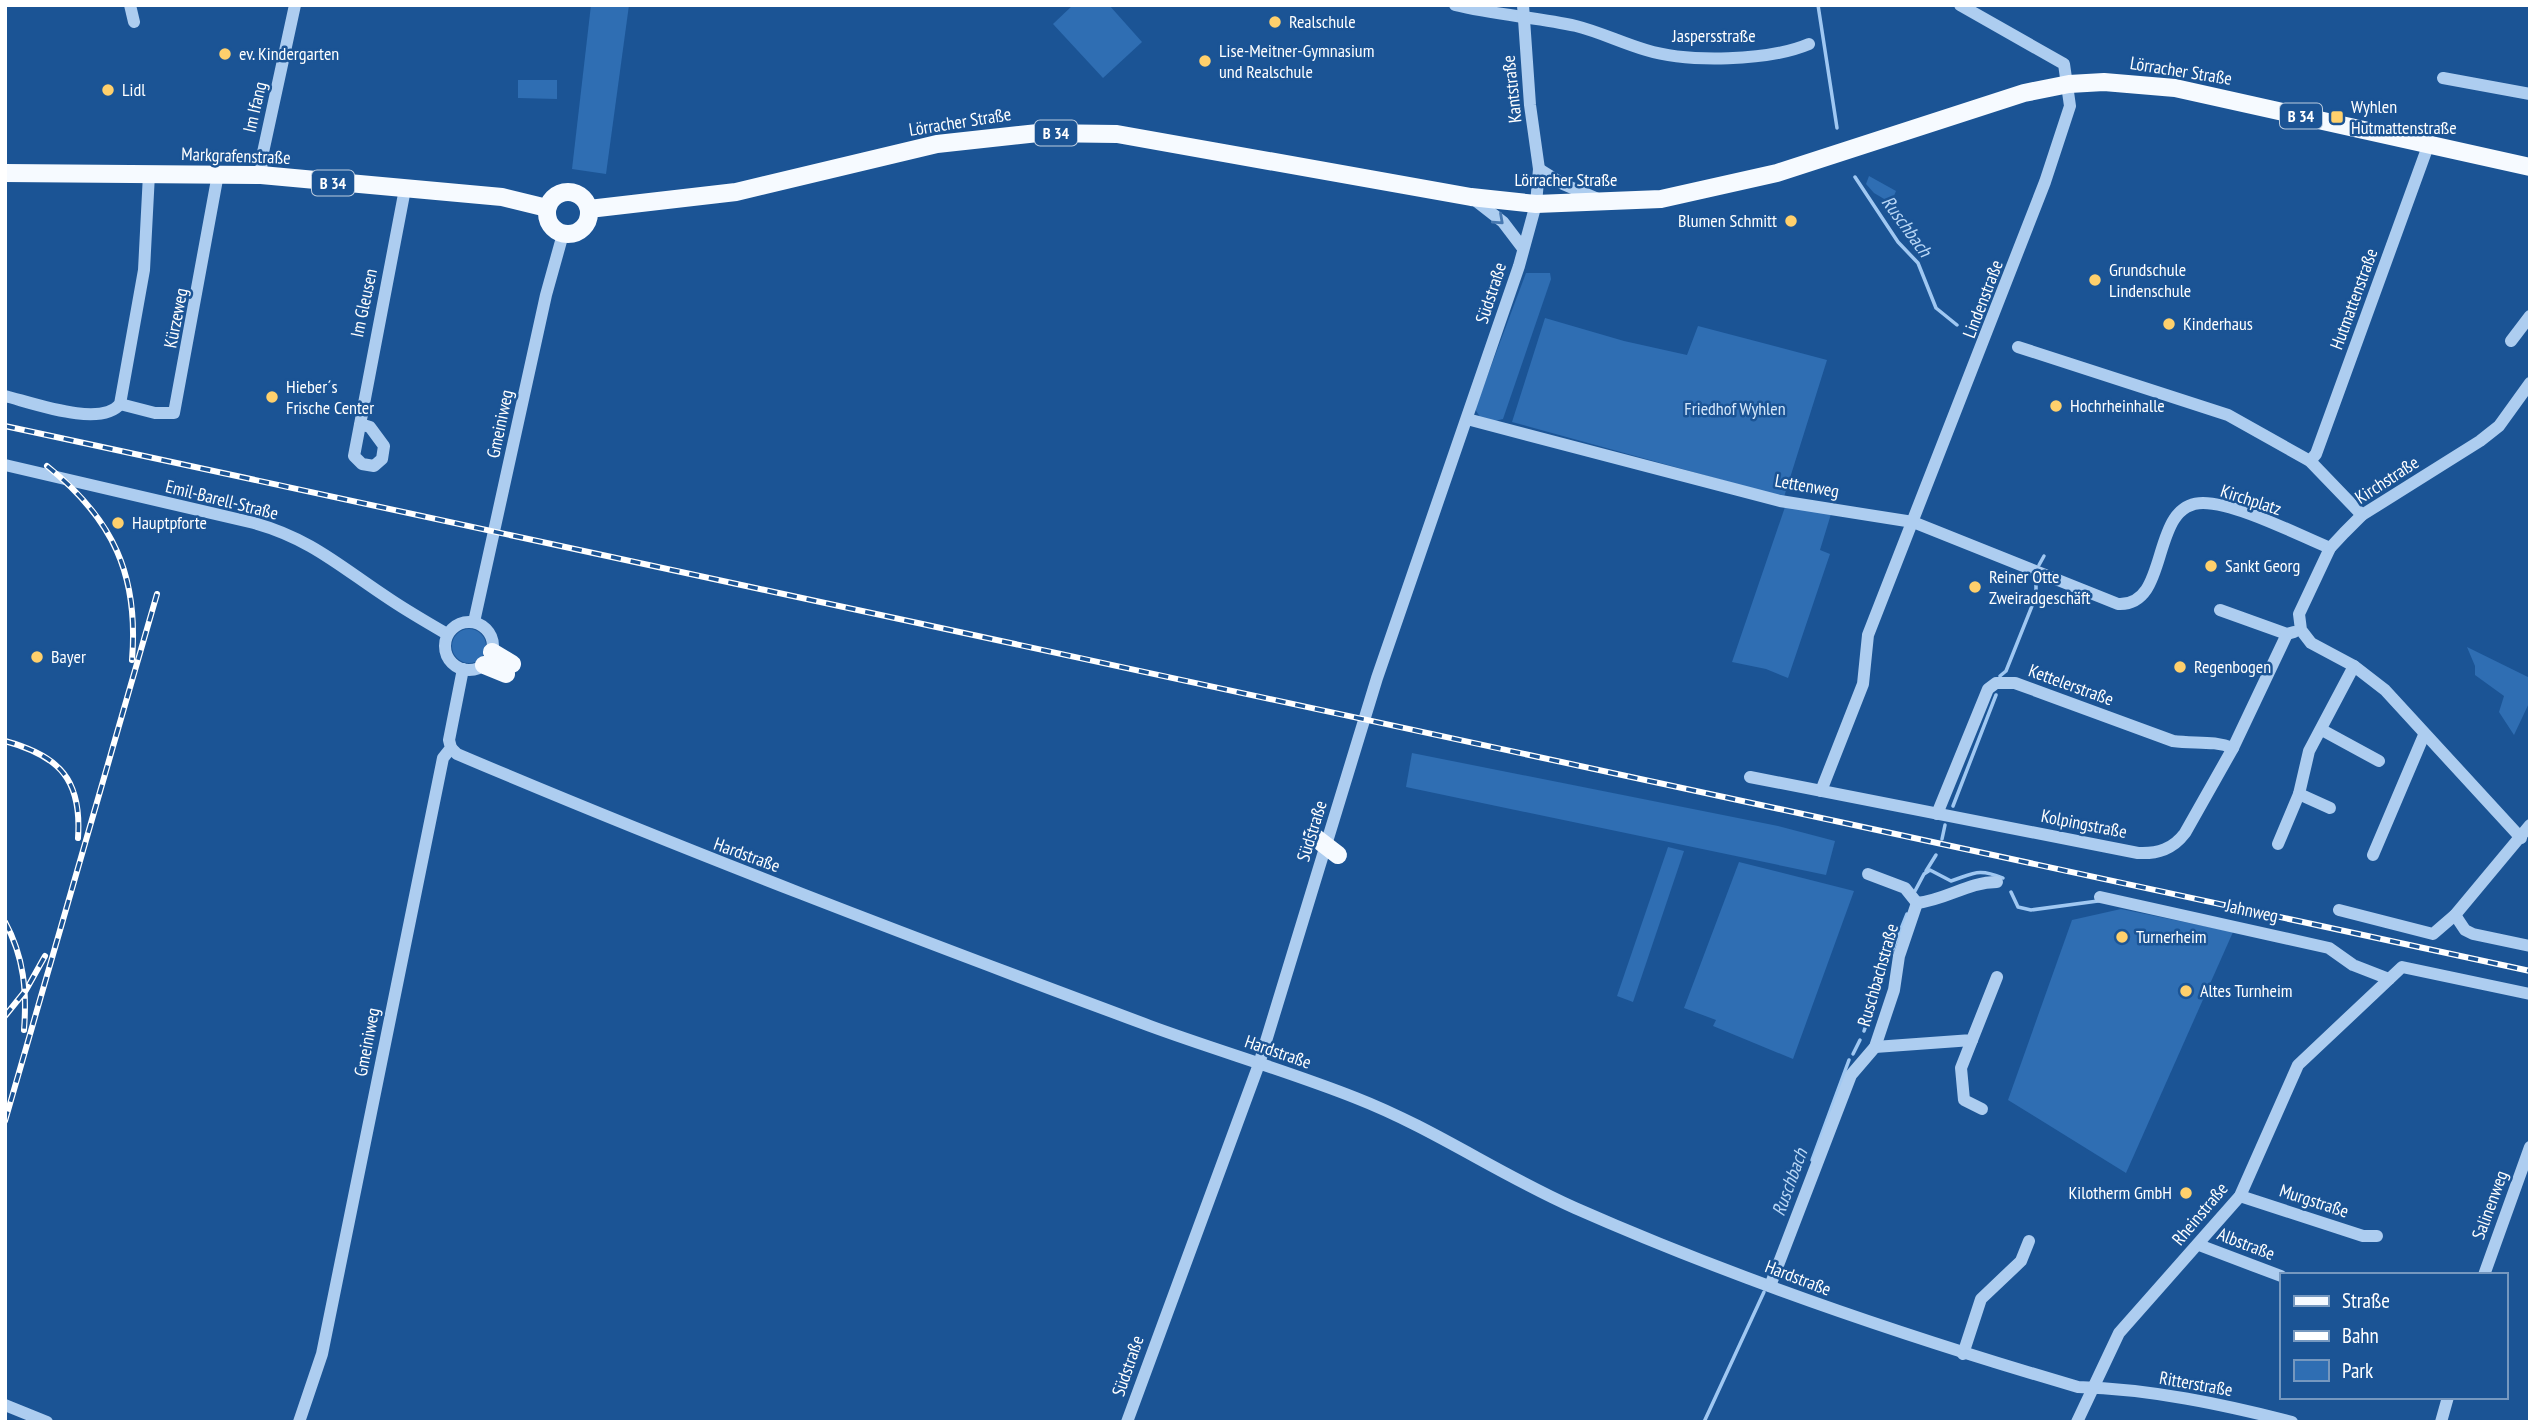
<svg xmlns="http://www.w3.org/2000/svg" width="2535" height="1427" font-family="'PT Sans Narrow',sans-serif">
  <rect width="100%" height="100%" fill="#1b5495"/>
  <!-- green -->
  <g fill="#2f6eb3">
    <path d="M591,5H629L606,174L572,169Z"/>
    <path d="M1073,5H1109L1142,42L1103,78L1053,24Z"/>
    <path d="M518,80H557V99L518,98Z"/>
    <path d="M1869,176L1896,191L1891,203L1874,193L1866,184Z"/>
    <path d="M1526,273H1550L1551,279L1503,419L1495,421L1480,417L1475,409Z"/>
    <path d="M1545,318L1624,341L1687,355L1698,326L1827,360L1784,497L1512,422Z"/>
    <path d="M1785,507L1831,514L1820,550L1830,554L1788,678L1766,669L1732,662Z"/>
    <circle cx="469" cy="646" r="17"/>
    <path d="M2467,647L2530,678V701L2514,735L2499,712L2504,696L2475,675V666Z"/>
    <path d="M1412,753L1778,826L1835,841L1826,875L1406,787Z"/>
    <path d="M1668,847L1684,851L1633,1002L1617,996Z"/>
    <path d="M1739,862L1854,891L1793,1059L1713,1026L1716,1020L1684,1008Z"/>
    <path d="M2121,909L2233,932L2126,1173L2008,1100L2072,920Z"/>
  </g>
  <g fill="none" stroke-linecap="round" stroke-linejoin="round">
    <!-- stream -->
    <g stroke="#a0c8f2" stroke-width="3.5">
      <path d="M1818,5L1837,128"/>
      <path d="M1855,177L1898,242L1918,263L1936,308L1957,325"/>
      <path d="M2039,565L2044,556"/>
      <path d="M2000,676L2006,671L2036,596V583"/>
      <path d="M1953,806L1996,695"/>
      <path d="M1942,839L1945,825"/>
      <path d="M1926,871L1936,855"/>
      <path d="M1915,891L1924,874L1930,870L1951,881C1975,873 1978,868 2003,878"/>
      <path d="M2011,892L2018,907L2031,910L2098,901"/>
      <path d="M1891,954L1907,914"/>
      <path d="M1873,998L1885,970"/>
      <path d="M1864,1031L1873,1005"/>
      <path d="M1853,1054L1860,1040"/>
      <path d="M1812,1160L1849,1060"/>
      <path d="M1704,1422L1764,1292"/>
    </g>
    <!-- minor -->
    <g stroke="#adcdf0" stroke-width="12">
      <path d="M130,5L134,22"/>
      <path d="M1455,5C1495,15 1536,17 1576,26C1600,32 1622,43 1646,50C1688,63 1769,61 1809,44"/>
      <path d="M2443,78L2530,94"/>
      <path d="M1539,169L1563,184L1598,199"/>
      <path d="M261,175L262,157L295,5"/>
      <path d="M1471,197L1503,222L1522,247"/>
      <path d="M2511,341L2530,316"/>
      <path d="M2018,347L2228,415L2310,461L2362,515"/>
      <path d="M5,396C33,403 101,428 120,404L144,270L149,174"/>
      <path d="M120,404L155,413H174L218,174"/>
      <path d="M1467,419L1780,501L1913,522L2118,604C2172,607 2148,503 2203,503C2237,503 2298,535 2330,548"/>
      <path d="M360,424L370,427L384,446L382,459L374,466L362,464L354,456L405,189"/>
      <path d="M2310,461L2316,454L2428,146"/>
      <path d="M5,465L254,523C312,539 343,569 391,600C409,612 428,623 447,634"/>
      <path d="M2220,610L2287,634L2294,632"/>
      <circle cx="469" cy="646" r="24"/>
      <path d="M474,622L546,295L563,234"/>
      <path d="M2322,730L2379,761"/>
      <path d="M451,748L457,754C685,851 917,939 1150,1026C1218,1051 1288,1071 1356,1098C1433,1128 1500,1175 1575,1208C1738,1280 1907,1337 2078,1387C2150,1389 2222,1404 2292,1422"/>
      <path d="M1750,777L2138,853C2158,854 2173,849 2185,833L2233,748L2287,634"/>
      <path d="M1821,791L1863,684L1868,635L2045,182L2070,106L2064,64L1960,5"/>
      <path d="M2299,794L2330,808"/>
      <path d="M1937,814L1988,689L1996,683H2015L2173,741C2194,744 2214,740 2233,748"/>
      <path d="M2521,838L2385,690L2354,666L2311,643L2301,630L2299,614L2330,548L2344,533L2362,515L2480,441L2499,426L2530,383"/>
      <path d="M2278,844L2299,794L2309,751L2354,666"/>
      <path d="M2373,855L2424,735"/>
      <path d="M1868,874L1905,888L1917,903C1946,900 1968,882 1997,882"/>
      <path d="M2100,897L2329,948L2353,965L2389,979"/>
      <path d="M2339,910L2433,934L2455,915L2530,825"/>
      <path d="M2455,915L2465,930L2473,934L2530,946"/>
      <path d="M1972,1040L1961,1068L1964,1100L1982,1109"/>
      <path d="M1875,1047L1972,1040L1997,977"/>
      <path d="M2240,1196L2363,1236H2377"/>
      <path d="M2199,1245L2281,1276"/>
      <path d="M2484,1275L2530,1147"/>
      <path d="M1770,1286L1851,1075L1875,1047L1894,990L1899,956L1917,903"/>
      <path d="M1963,1354L1981,1299L2021,1261L2029,1241"/>
      <path d="M5,1405L47,1422"/>
      <path d="M299,1422L322,1354L443,758L451,748L449,740L463,669"/>
      <path d="M1127,1422L1259,1064L1377,678L1519,266L1536,204L1539,169L1530,105L1523,5"/>
      <path d="M2077,1422L2119,1333L2240,1196L2298,1065L2402,967L2530,994"/>
      <path d="M2441,1422L2448,1397"/>
    </g>
    <!-- major -->
    <g stroke="#f6faff" stroke-width="18">
      <path d="M5,173L261,175L502,197L547,208"/>
      <circle cx="568" cy="213" r="21"/>
      <path d="M589,209L736,192L937,144L1038,133L1117,134L1471,197L1536,204L1661,199L1777,173L2024,93L2069,84L2104,82L2175,88L2530,167"/>
      <path d="M492,652L512,664"/>
      <path d="M484,665L506,674"/>
    </g>
    <!-- rail casing -->
    <g stroke="#fff" stroke-width="6">
      <g id="rail">
        <path d="M5,426L2530,971"/>
        <path d="M47,466C113,519 139,575 132,660"/>
        <path d="M5,741C60,756 82,780 78,838"/>
        <path d="M5,922C24,957 27,991 24,1030"/>
        <path d="M5,1016L26,990L45,956"/>
        <path d="M5,1121L157,594"/>
      </g>
    </g>
    <!-- rail -->
    <use href="#rail" stroke="#1b5495" stroke-width="3.5" stroke-dasharray="10" stroke-linecap="butt"/>
    <!-- major-bridge -->
    <path stroke="#f6faff" stroke-width="18" d="M1312,835L1338,855"/>
  </g>
  <!-- one-way arrows -->
  <defs><path id="oneway-chevron" d="M-2-3.5L2.5 0L-2 3.5" fill="none" stroke-width="1.6" stroke-linecap="round" stroke-linejoin="round" transform="scale(1.75)"/></defs>
  <use stroke="#4778b0" href="#oneway-chevron" transform="translate(1499 220) rotate(42)"/>
  <!-- markers -->
  <g fill="#ffd06c" stroke="#1b5495" stroke-width="2.5">
    <circle cx="1275" cy="22" r="7"/>
    <circle cx="225" cy="54" r="7"/>
    <circle cx="1205" cy="61" r="7"/>
    <circle cx="108" cy="90" r="7"/>
    <rect x="2330" y="110" width="14" height="14" rx="3.5"/>
    <circle cx="1791" cy="221" r="7"/>
    <circle cx="2095" cy="280" r="7"/>
    <circle cx="2169" cy="324" r="7"/>
    <circle cx="272" cy="397" r="7"/>
    <circle cx="2056" cy="406" r="7"/>
    <circle cx="118" cy="523" r="7"/>
    <circle cx="2211" cy="566" r="7"/>
    <circle cx="1975" cy="587" r="7"/>
    <circle cx="37" cy="657" r="7"/>
    <circle cx="2180" cy="667" r="7"/>
    <circle cx="2122" cy="937" r="7"/>
    <circle cx="2186" cy="991" r="7"/>
    <circle cx="2186" cy="1193" r="7"/>
  </g>
  <g text-anchor="middle" stroke-width="5" stroke-linejoin="round" paint-order="stroke">
    <!-- shield labels -->
    <g fill="#1b5495" stroke="#bbccdf" stroke-width="2">
      <rect x="2280" y="103.5" width="42" height="25" rx="5"/>
      <rect x="1035" y="120.5" width="42" height="25" rx="5"/>
      <rect x="312" y="170.5" width="42" height="25" rx="5"/>
    </g>
    <g font-size="16" font-weight="bold" fill="#fff">
      <text x="2301" y="122">B 34</text>
      <text x="1056" y="139">B 34</text>
      <text x="333" y="189">B 34</text>
    </g>
    <!-- poi labels -->
    <g font-size="18" fill="#fff" stroke="#1b5495" text-anchor="start">
      <text x="1289" y="28">Realschule</text>
      <text x="1219" y="57">Lise-Meitner-Gymnasium<tspan x="1219" dy="21">und Realschule</tspan></text>
      <text x="239" y="60">ev. Kindergarten</text>
      <text x="122" y="96">Lidl</text>
      <text x="2351" y="113">Wyhlen<tspan x="2351" dy="21">Hutmattenstraße</tspan></text>
      <text x="1777" y="227" text-anchor="end">Blumen Schmitt</text>
      <text x="2109" y="276">Grundschule<tspan x="2109" dy="21">Lindenschule</tspan></text>
      <text x="2183" y="330">Kinderhaus</text>
      <text x="286" y="393">Hieber´s<tspan x="286" dy="21">Frische Center</tspan></text>
      <text x="2070" y="412">Hochrheinhalle</text>
      <text x="132" y="529">Hauptpforte</text>
      <text x="2225" y="572">Sankt Georg</text>
      <text x="1989" y="583">Reiner Otte<tspan x="1989" dy="21">Zweiradgeschäft</tspan></text>
      <text x="51" y="663">Bayer</text>
      <text x="2194" y="673">Regenbogen</text>
      <text x="2136" y="943">Turnerheim</text>
      <text x="2200" y="997">Altes Turnheim</text>
      <text x="2172" y="1199" text-anchor="end">Kilotherm GmbH</text>
    </g>
    <!-- street labels -->
    <g font-size="18" fill="#fff" stroke="#1b5495">
      <text x="1714" y="42">Jaspersstraße</text>
      <text transform="translate(2181 71) rotate(9)" y="6">Lörracher Straße</text>
      <text transform="translate(1512 89) rotate(-96)" y="6">Kantstraße</text>
      <text transform="translate(255 107) rotate(-77)" y="6">Im Ifang</text>
      <text transform="translate(960 122) rotate(-9)" y="6">Lörracher Straße</text>
      <text transform="translate(236 156) rotate(2)" y="6">Markgrafenstraße</text>
      <text x="1566" y="186">Lörracher Straße</text>
      <text transform="translate(1491 293) rotate(-72)" y="6">Südstraße</text>
      <text transform="translate(1983 299) rotate(-69)" y="6">Lindenstraße</text>
      <text transform="translate(2354 299) rotate(-70)" y="6">Hutmattenstraße</text>
      <text transform="translate(364 303) rotate(-78)" y="6">Im Gleusen</text>
      <text transform="translate(176 318) rotate(-79)" y="6">Kürzeweg</text>
      <text transform="translate(500 424) rotate(-78)" y="6">Gmeiniweg</text>
      <text transform="translate(2387 480) rotate(-33)" y="6">Kirchstraße</text>
      <text transform="translate(1807 486) rotate(10)" y="6">Lettenweg</text>
      <text transform="translate(222 500) rotate(14)" y="6">Emil-Barell-Straße</text>
      <text transform="translate(2251 500) rotate(18)" y="6">Kirchplatz</text>
      <text transform="translate(2071 685) rotate(20)" y="6">Kettelerstraße</text>
      <text transform="translate(2084 824) rotate(11)" y="6">Kolpingstraße</text>
      <text transform="translate(1312 831) rotate(-73)" y="6">Südstraße</text>
      <text transform="translate(747 855) rotate(20)" y="6">Hardstraße</text>
      <text transform="translate(2252 911) rotate(12)" y="6">Jahnweg</text>
      <text transform="translate(1878 975) rotate(-74)" y="6">Ruschbachstraße</text>
      <text transform="translate(367 1042) rotate(-79)" y="6">Gmeiniweg</text>
      <text transform="translate(1278 1052) rotate(19)" y="6">Hardstraße</text>
      <text transform="translate(2314 1201) rotate(18)" y="6">Murgstraße</text>
      <text transform="translate(2490 1205) rotate(-70)" y="6">Salinenweg</text>
      <text transform="translate(2200 1214) rotate(-50)" y="6">Rheinstraße</text>
      <text transform="translate(2246 1244) rotate(21)" y="6">Albstraße</text>
      <text transform="translate(1798 1278) rotate(21)" y="6">Hardstraße</text>
      <text transform="translate(1128 1366) rotate(-71)" y="6">Südstraße</text>
      <text transform="translate(2196 1384) rotate(10)" y="6">Ritterstraße</text>
    </g>
    <!-- park labels -->
    <g font-size="18" fill="#d4e7fb" stroke="#1b5495">
      <text x="1735" y="415">Friedhof Wyhlen</text>
    </g>
    <!-- water labels -->
    <g font-size="19" font-style="italic" fill="#b9d7f6" stroke="#1b5495">
      <text transform="translate(1907 226) rotate(54)" y="7">Ruschbach</text>
      <text transform="translate(1789 1182) rotate(-70)" y="7">Ruschbach</text>
    </g>
  </g>
  <!-- border -->
  <rect width="2535" height="1427" fill="none" stroke="#ffffff" stroke-width="14"/>
  <!-- legend -->
  <rect x="2280" y="1273" width="228" height="126" fill="#1b5495" stroke="#7698bf" stroke-width="2"/>
  <rect x="2294" y="1296" width="35" height="10" fill="#f6faff" stroke="#7698bf" stroke-width="2"/>
  <text x="2342" y="1308" font-size="21" fill="#ffffff">Straße</text>
  <rect x="2294" y="1331" width="35" height="10" fill="#ffffff" stroke="#7698bf" stroke-width="2"/>
  <text x="2342" y="1343" font-size="21" fill="#ffffff">Bahn</text>
  <rect x="2294" y="1360" width="35" height="21" fill="#2f6eb3" stroke="#7698bf" stroke-width="2"/>
  <text x="2342" y="1378" font-size="21" fill="#ffffff">Park</text>
</svg>
